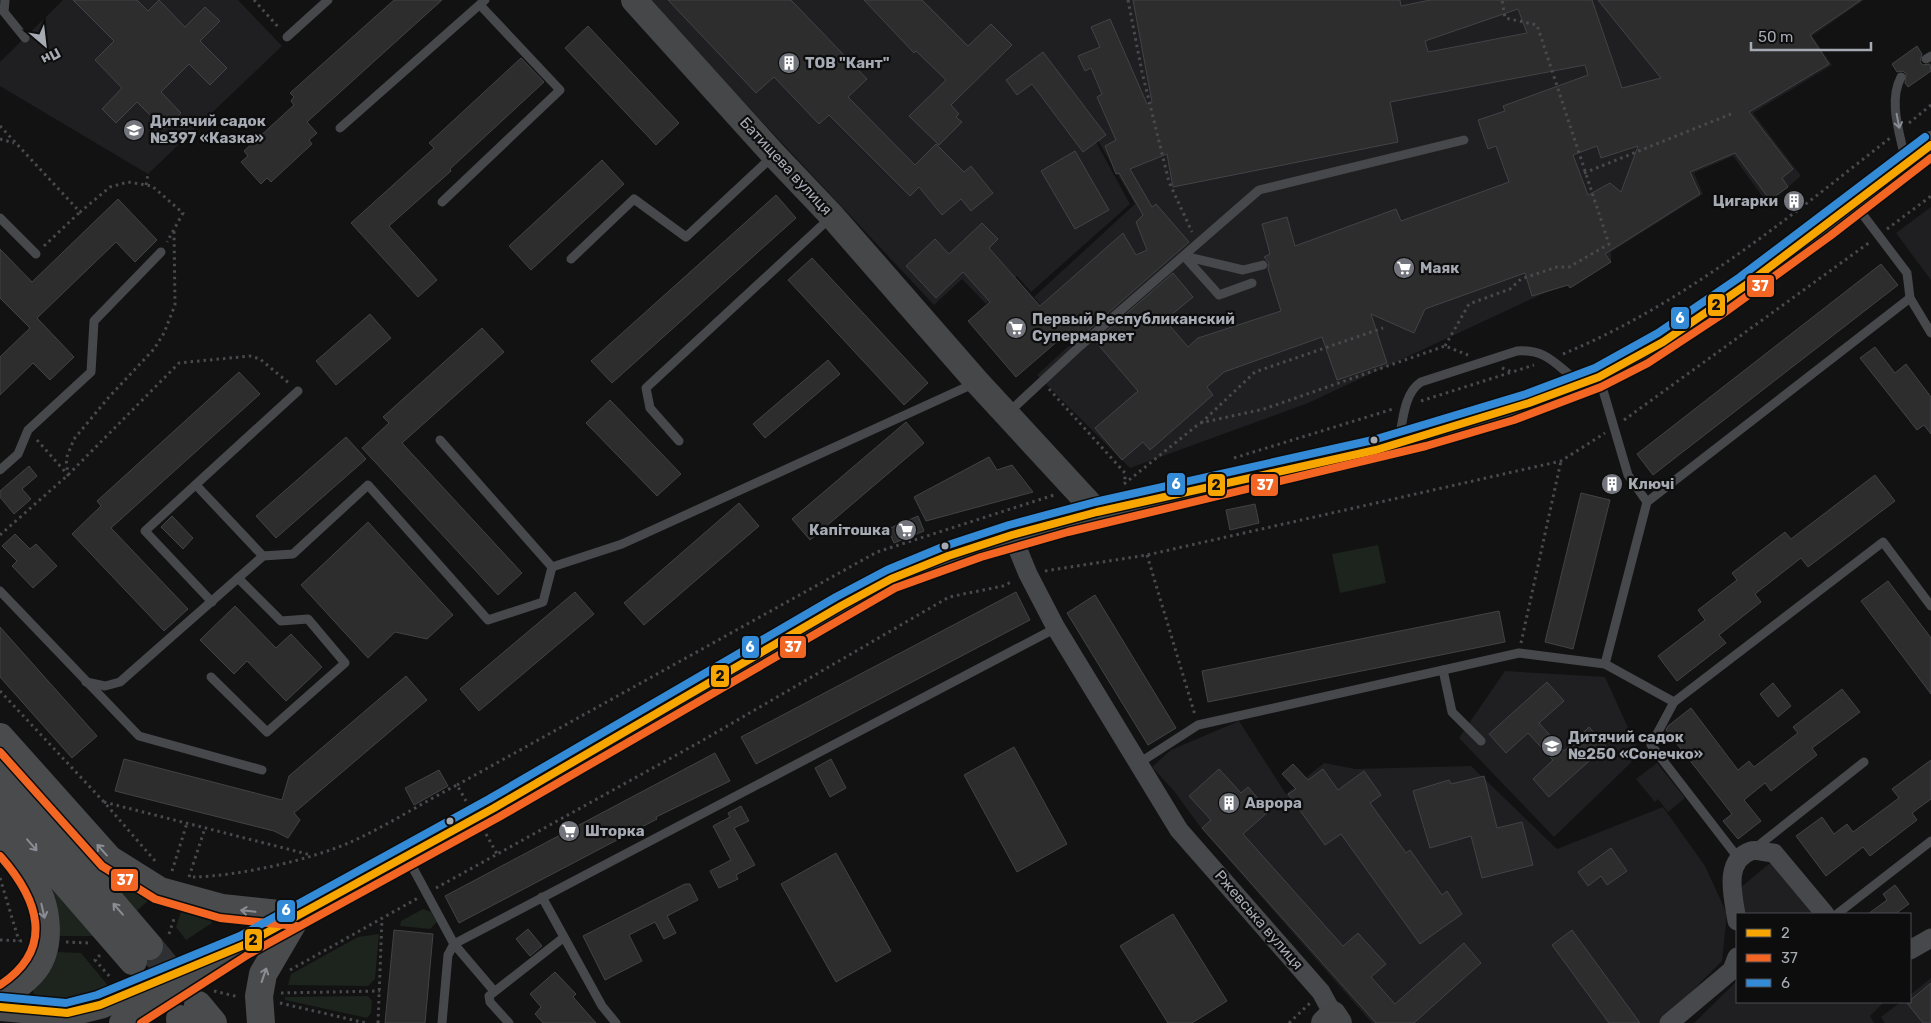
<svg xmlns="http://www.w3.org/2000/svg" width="1931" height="1023" font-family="Rubik,sans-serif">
  <rect width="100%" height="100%" fill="#121213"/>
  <!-- built -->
  <g fill="#1f1f21">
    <path d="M63,0H238L282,46L148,174L0,86V62Z"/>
    <path d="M648,0H1864L1812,36L1832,65L1753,113L1801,176L1768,204L1733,156L1694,173L1703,194L1611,252V262L1308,403L1130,468L1037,375L1073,342L1034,297L1135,204L1061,78L1130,204L1031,292L1017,276L986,304L962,279L934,305Z"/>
    <path d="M1931,207V280L1896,233Z"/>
    <path d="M1505,671L1605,677L1640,754L1554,837L1459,738Z"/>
    <path d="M1239,721L1286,794L1324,763L1355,769L1471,766L1557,849L1663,807L1705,866L1727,914L1722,961L1660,1023H1372L1201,828L1174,791L1152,767L1171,750Z"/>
    <path d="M1657,763L1685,798L1668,812L1658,799L1655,802L1636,779Z"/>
    <path d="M1770,863L1813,914H1741L1740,888Z"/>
    <path d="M1931,978V1023H1885L1881,1017L1901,1002H1910V995Z"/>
    <path d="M1737,981V1002H1884L1870,1016L1874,1023H1694Z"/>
  </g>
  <!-- green -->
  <g fill="#1d231d">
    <path d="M1378,545L1386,583L1340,593L1332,554Z"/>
    <path d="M0,752L149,900L133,914L0,760Z"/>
    <path d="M0,829L98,936H59Z"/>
    <path d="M423,909L431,912L437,922L430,929L400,926L401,921Z"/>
    <path d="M181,912L210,919L212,923L186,940L176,927Z"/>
    <path d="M379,934L375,979L368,986L288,985L291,974L358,937Z"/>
    <path d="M56,952L81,953L110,988L77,1001L37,997L33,993V988Z"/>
    <path d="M368,996L372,1001L371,1013L367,1018L285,1000V997Z"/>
  </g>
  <!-- building -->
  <g fill="#2d2d2e" stroke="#424346" fill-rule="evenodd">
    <path d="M73,0H137L148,11L159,0L185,27L205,7L220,21L200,41L227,68L210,85L189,64L161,92L181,113L164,129L137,102L116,123L102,109L122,88L95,60L114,41Z"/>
    <path d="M394,0H442L307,122L317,133L309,140L312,144L271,182L267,178L261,184L241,162L248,156L244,151L294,105L291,101L294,97L290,93Z"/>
    <path d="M668,0H791L867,79L848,97L915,165L936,144L964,172L971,166L993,193L971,211L961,199L942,215L919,187L910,196L829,115L819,124L774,77L756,93Z"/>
    <path d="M864,0H922L968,46L991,24L1012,45L951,105L959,114L956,117L962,122L939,145L909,116L946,80L916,51L914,53Z"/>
    <path d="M1133,0H1400L1401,6L1430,0H1592L1622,88L1661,78L1598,0H1861L1810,35L1829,64L1749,112L1793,169L1782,178L1788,187L1770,200L1735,153L1690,172L1700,194L1605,254L1611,262L1570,288L1568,285L1532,296L1525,273L1425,309L1414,333L1371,314L1387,363L1337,380L1322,337L1224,372L1207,387L1213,395L1150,450L1143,442L1122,460L1095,428L1138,391L1095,341L1173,273L1193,297L1165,320L1188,347L1198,338L1281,311L1268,269L1269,263L1264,257L1270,254L1262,224L1287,217L1295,246L1396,209L1401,221L1509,182L1496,146L1488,149L1478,120L1505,111L1503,106L1588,75L1585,65L1390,102L1398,142L1173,187L1167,154L1130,169L1152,207L1156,204L1189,242L1075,342L1067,333L1016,377L968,321L990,302L963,272L936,298L906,266L935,239L949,254L982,223L998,239L989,248L1040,306L1123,233L1136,255L1147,250L1136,222L1143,215L1119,173L1116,174L1105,146L1116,140L1097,97L1102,94L1091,68L1085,71L1078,56L1100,47L1091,27L1110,19L1147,104L1152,102ZM1518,9L1527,33L1428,52L1425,41ZM1597,146L1601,158L1638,146L1621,192L1610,183L1588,195L1573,155Z"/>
    <path d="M588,26L679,123L656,145L565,48Z"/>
    <path d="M1917,46L1922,54L1920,62L1923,65L1930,64L1931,71L1908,87L1905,83L1906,74L1903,71L1897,72L1892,64Z"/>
    <path d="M1043,52L1106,135L1083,152L1032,84L1017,95L1006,80Z"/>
    <path d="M521,58L544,82L450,169L451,171L389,226L437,280L418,297L351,223L434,148L429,143Z"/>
    <path d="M1075,151L1109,210L1075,229L1041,171Z"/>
    <path d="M602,160L624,184L531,270L509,246Z"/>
    <path d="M776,195L796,218L612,383L591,361Z"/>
    <path d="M118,199L157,240L135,262L116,242L37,318L74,357L50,380L33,363L0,395V357L30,328L0,298V249L32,282Z"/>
    <path d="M812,258L928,383L904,405L788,280Z"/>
    <path d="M1881,264L1898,285L1653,475L1637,454Z"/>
    <path d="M370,314L391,338L336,385L316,361Z"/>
    <path d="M482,328L504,352L402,443L522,573L498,595L362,448L389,423L383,417Z"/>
    <path d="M1875,347L1895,373L1906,364L1931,397V434L1924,425L1917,430L1860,358Z"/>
    <path d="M828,360L840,374L765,438L753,424Z"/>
    <path d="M239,372L260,394L111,528L188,609L164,631L72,534L101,506L97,501Z"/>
    <path d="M610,400L681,474L657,496L586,423Z"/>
    <path d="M906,422L924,443L810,540L792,519Z"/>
    <path d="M346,437L366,459L276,538L256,516Z"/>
    <path d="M989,457L997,470L1012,465L1033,492L926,521L914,497Z"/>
    <path d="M29,466L37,476L22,489L31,499L14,514L0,497V491Z"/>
    <path d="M1875,475L1895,501L1808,567L1801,558L1755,594L1761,602L1719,635L1726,643L1677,681L1658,656L1705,620L1698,610L1737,580L1732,573L1785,532L1791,539Z"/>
    <path d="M1581,493L1610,500L1573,649L1545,642Z"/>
    <path d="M739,503L759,526L644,625L624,603Z"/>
    <path d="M1255,504L1259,523L1230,530L1226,510Z"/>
    <path d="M172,516L193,538L183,549L161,527Z"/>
    <path d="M918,516L924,531L894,543L888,529Z"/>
    <path d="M368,522L453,615L427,639L395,632L368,658L301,585Z"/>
    <path d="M15,534L30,549L36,544L57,566L33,588L12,566L17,561L2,546Z"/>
    <path d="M1888,581L1931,638V694L1861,601Z"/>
    <path d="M575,592L594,614L479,711L460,689Z"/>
    <path d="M1016,592L1030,620L756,764L741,737Z"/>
    <path d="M1095,595L1176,728L1148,745L1067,613Z"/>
    <path d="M235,606L276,648L291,634L322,667L286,701L247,661L234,674L200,640Z"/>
    <path d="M1499,611L1505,642L1208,702L1202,671Z"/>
    <path d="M0,627L97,736L72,758L0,677Z"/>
    <path d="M406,676L427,700L294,813L300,820L288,838L274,831L115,791L124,759L282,800L289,776Z"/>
    <path d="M1547,682L1564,701L1539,723L1564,751L1589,727L1606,746L1549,797L1533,779L1553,760L1528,733L1506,753L1489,734Z"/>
    <path d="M1773,683L1791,706L1778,717L1760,694Z"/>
    <path d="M1842,689L1860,712L1812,748L1817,755L1771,791L1765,783L1744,800L1761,821L1738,839L1723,821L1732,814L1666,730L1668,726L1691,708L1738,770L1749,761L1754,767L1798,733L1793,727Z"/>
    <path d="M1014,747L1067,844L1017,872L964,775Z"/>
    <path d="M715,753L730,781L656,817L657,819L459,923L445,896Z"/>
    <path d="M831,759L846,788L830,797L815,768Z"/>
    <path d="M1931,760V799L1912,813L1917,820L1870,856L1863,847L1826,876L1796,836L1822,817L1834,834L1847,824L1853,832L1899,798L1892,789Z"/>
    <path d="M1293,764L1308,780L1323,769L1338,790L1364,771L1381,795L1370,803L1406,853L1410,850L1442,895L1447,891L1462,914L1420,944L1341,834L1325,845L1288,794L1296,789L1282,774Z"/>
    <path d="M1219,769L1241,793L1248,787L1269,811L1243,834L1343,946L1358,933L1386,964L1371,977L1395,1004L1464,943L1481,963L1414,1023H1376L1202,828L1211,820L1189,796Z"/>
    <path d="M439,770L448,786L414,805L405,788Z"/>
    <path d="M1484,776L1497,828L1522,822L1533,865L1482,878L1471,836L1430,848L1413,791L1449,780L1451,784Z"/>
    <path d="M741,806L749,821L734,828L755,865L736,875L738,879L719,888L710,871L731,860L713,826L730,817L728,813Z"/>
    <path d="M1611,848L1627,871L1607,885L1601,876L1588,886L1578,872Z"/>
    <path d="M836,853L891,951L836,982L781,884Z"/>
    <path d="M685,884H690L698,900L667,916L676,933L664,939L655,922L629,935L642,961L605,980L583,936Z"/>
    <path d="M1895,885L1909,904L1895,914H1868L1887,900L1883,894Z"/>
    <path d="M1173,914L1227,1001L1192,1023H1168L1120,946Z"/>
    <path d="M528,929L542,946L530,956L516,939Z"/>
    <path d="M394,930L433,934L425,1023H385Z"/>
    <path d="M1572,930L1640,1023H1609L1552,945Z"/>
    <path d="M555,972L576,994L573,997L596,1023H543L535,1014L541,1007L530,994Z"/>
    <path d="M1931,983V1023H1923L1907,1003Z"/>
  </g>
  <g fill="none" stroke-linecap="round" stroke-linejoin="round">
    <!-- primary-tunnel -->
    <path stroke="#2f3033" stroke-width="28" stroke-dasharray="28 14" stroke-linecap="butt" d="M149,946L187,992"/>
    <!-- path -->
    <g stroke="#494a4d" stroke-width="3" stroke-dasharray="2.5 4" stroke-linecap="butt">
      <path d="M254,0L280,29"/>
      <path d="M1128,0L1142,72L1169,182L1192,232"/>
      <path d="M1909,123L1931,105"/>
      <path d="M0,126L80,212L110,187L128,182L152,186L183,213L167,242"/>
      <path d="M0,139L14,143"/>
      <path d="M1584,173L1731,114"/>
      <path d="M146,185L148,174"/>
      <path d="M1887,229L1931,196"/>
      <path d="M44,246L80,212"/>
      <path d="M1445,346L1469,304L1510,289L1521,279L1557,267H1569L1609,244L1537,25L1505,18L1502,0"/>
      <path d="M1563,354C1684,304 1788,218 1890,138"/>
      <path d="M1502,368L1512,372L1534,365"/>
      <path d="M1049,389L1125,473V483"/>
      <path d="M1421,401L1512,372"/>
      <path d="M1624,420L1870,242"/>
      <path d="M1201,423L1255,372L1383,328"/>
      <path d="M37,440L68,475L66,459L74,439L109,397L154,349L164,333L175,305L174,230"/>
      <path d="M1234,458L1393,409"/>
      <path d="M1124,484L1200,423L1264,409L1445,346L1468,355"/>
      <path d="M0,535L68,475L179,363L250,356L260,359L290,384"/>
      <path d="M1147,555L1195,715"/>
      <path d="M1045,571L1147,555L1561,461L1605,433"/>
      <path d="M1521,643L1561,461"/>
      <path d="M0,691L104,802L156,862"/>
      <path d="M457,785L877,552L1054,495"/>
      <path d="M104,802L311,855"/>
      <path d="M486,834L497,854"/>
      <path d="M172,871L187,823"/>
      <path d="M189,877L205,828"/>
      <path d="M193,877C239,876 311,860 353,841C388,825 422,803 457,785L466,801"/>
      <path d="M0,878L19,941"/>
      <path d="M436,888L698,743L949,597L1003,586L1013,581"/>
      <path d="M169,934L175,916"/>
      <path d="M0,940L24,941"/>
      <path d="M66,942L89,943"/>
      <path d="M100,955L95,960L111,978"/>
      <path d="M290,970L418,898"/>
      <path d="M214,991L239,997"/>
      <path d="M281,993L380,991"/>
      <path d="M280,1003L366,1023"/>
      <path d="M378,1023L382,919"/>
      <path d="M1289,1023L1310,1003"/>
    </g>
    <!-- lane -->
    <g stroke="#47484b" stroke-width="9">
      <path d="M5,0L4,12L25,38"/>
      <path d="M287,37L328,0"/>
      <path d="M1926,59L1931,56"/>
      <path d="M1901,77C1888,102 1900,133 1905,159"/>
      <path d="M340,128L485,0"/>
      <path d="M442,202L560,90L480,5"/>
      <path d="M1857,207L1907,273L1910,298L1931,333"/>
      <path d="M0,218L36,254"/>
      <path d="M1184,256L1219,295L1252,283"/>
      <path d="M1184,256L1243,270L1263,265"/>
      <path d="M571,259L634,199L686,237L772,157"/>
      <path d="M1600,380L1628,475L1647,502L1910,298"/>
      <path d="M1009,412L1080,346L1259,190L1464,140"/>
      <path d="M1399,440C1403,420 1404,393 1421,382L1517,351C1546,349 1555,364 1576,380"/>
      <path d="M679,441L650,408L646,388L830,218"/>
      <path d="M0,470L18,454L28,430L91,372L94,321L161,252"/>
      <path d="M196,485L263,556"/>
      <path d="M552,567L622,544L973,384"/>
      <path d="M0,591L139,736L262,770"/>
      <path d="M212,602L145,531L298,391"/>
      <path d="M1605,664L1647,502"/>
      <path d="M1443,670L1452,712L1481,741"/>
      <path d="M211,677L267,732L345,663L308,619L281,621L238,578"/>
      <path d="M86,682L105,686L120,682L263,556L293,554L368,485L488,620L543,602L552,567L440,440"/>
      <path d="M1139,763L1198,725L1519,653L1605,664L1674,702"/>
      <path d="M1754,849L1864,762"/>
      <path d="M407,857L454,944L494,991"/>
      <path d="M1739,859L1651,745L1674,702L1883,542L1931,606"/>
      <path d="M542,897L602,1006L616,1023"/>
      <path d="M1837,914L1931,841"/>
      <path d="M442,1023L448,955L454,944L1056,628"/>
      <path d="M509,1023L490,1002L489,996L563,938"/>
    </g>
    <!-- street -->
    <g stroke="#47484b" stroke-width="19">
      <path d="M1012,535L1028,574L1056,628L1179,830L1321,992L1333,1014"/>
      <path d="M1737,921C1734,899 1722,861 1751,851C1757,849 1768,853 1774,853L1825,914"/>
      <path d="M1910,950L1931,938"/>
      <path d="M1669,1023L1732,970L1737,957"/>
    </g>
    <!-- secondary -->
    <g stroke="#464749" stroke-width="26">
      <path d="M634,0L774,155L832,216L977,382L1097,512"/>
      <path d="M1324,1023L1333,1014L1339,1023"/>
    </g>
    <!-- primary -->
    <g stroke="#4a4b4d" stroke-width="28">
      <path d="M0,737L109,859L160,891L222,908L297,916"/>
      <path d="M0,772L149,946"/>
      <path d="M0,808L133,961"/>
      <path d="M0,841C10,853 21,864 29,877C48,903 54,948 31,973C22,983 11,990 0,997"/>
      <path d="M198,1005L213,1023"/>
      <path d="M0,1007L67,1013L100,1005L178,973"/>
      <path d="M180,1019L184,1023"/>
      <path d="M123,1023L244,945L494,808L891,579C1119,486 1370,474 1597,378C1639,360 1677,332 1715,307C1789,256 1861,202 1931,145"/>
      <path d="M261,1023L259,996L263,974L297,916"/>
    </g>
    <!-- bus-1 casing -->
    <g stroke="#0d0d0e" stroke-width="11">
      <path id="bus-1" d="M0,1007L67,1013L100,1005L244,945L494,808L841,606L891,579L948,556L1012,535L1097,512L1376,450L1529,403L1599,377L1663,342L1746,285L1931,145"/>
    </g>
    <!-- bus-2 casing -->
    <g stroke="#0d0d0e" stroke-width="11">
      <g id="bus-2">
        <path d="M0,752L102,866L155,899L220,918L296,926"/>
        <path d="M0,856C38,899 56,948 0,985"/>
        <path d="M141,1023L249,954L499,817L895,588L981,557L1068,532L1426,446L1514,420L1601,387L1648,363L1721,315L1830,236L1931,158"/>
      </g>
    </g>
    <!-- bus-3 casing -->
    <g stroke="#0d0d0e" stroke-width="11">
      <path id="bus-3" d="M1,997L66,1003L97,995L240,936L489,799L836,597L887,570L945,546L1009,525L1095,502L1373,440L1526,394L1595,368L1658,333L1740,277L1925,137"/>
    </g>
    <!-- bus-1 -->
    <use href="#bus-1" stroke="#f7a600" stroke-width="8"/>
    <!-- bus-2 -->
    <use href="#bus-2" stroke="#f26522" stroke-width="8"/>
    <!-- bus-3 -->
    <use href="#bus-3" stroke="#338bd7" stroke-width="8"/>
  </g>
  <!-- one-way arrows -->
  <defs><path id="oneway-shaft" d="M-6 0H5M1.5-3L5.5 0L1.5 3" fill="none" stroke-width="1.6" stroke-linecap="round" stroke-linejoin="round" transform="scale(1.25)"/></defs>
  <use stroke="#898d94" href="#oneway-shaft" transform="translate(1898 121) rotate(79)"/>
  <g stroke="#8a8e94">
    <use href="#oneway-shaft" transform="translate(32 845) rotate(49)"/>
    <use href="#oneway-shaft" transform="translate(102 850) rotate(-132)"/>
    <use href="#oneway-shaft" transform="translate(118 909) rotate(-131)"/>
    <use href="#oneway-shaft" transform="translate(43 911) rotate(77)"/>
    <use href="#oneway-shaft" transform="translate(248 911) rotate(-174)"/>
    <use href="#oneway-shaft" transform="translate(264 975) rotate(-71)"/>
  </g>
  <!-- icons -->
  <defs>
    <g id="building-disc" transform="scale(1.125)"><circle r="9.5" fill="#72757b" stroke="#0d0d0e"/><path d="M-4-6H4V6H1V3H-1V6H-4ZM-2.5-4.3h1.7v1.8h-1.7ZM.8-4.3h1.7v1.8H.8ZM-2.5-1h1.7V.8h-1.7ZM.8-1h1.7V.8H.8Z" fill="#fff"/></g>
    <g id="school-disc" transform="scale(1.125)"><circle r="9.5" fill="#72757b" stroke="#0d0d0e"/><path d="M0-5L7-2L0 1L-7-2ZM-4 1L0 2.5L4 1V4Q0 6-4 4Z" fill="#fff"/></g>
    <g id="supermarket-disc" transform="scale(1.125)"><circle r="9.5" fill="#72757b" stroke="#0d0d0e"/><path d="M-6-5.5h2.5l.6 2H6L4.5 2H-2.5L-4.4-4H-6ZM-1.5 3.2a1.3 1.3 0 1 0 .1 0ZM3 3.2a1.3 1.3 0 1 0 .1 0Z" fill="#fff"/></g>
  </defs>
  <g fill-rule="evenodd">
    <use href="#building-disc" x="789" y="63"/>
    <use href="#school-disc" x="134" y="130"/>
    <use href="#building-disc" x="1794" y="201"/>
    <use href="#supermarket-disc" x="1404" y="268"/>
    <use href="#supermarket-disc" x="1016" y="328"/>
    <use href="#building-disc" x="1612" y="484"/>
    <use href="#supermarket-disc" x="906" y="530"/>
    <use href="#school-disc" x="1552" y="746"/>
    <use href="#building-disc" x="1229" y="803"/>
    <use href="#supermarket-disc" x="569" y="831"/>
  </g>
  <!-- markers -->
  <g fill="#a5aab3" stroke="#0d0d0e" stroke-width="2">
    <circle cx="1374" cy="440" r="4.5"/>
    <circle cx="945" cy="546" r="4.5"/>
    <circle cx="450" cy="821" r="4.5"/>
  </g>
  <g text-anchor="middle" stroke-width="4.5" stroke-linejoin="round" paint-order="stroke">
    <!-- poi labels -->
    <g font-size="15" font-weight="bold" fill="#a5aab3" stroke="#0d0d0e" text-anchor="start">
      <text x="805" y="68">ТОВ "Кант"</text>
      <text x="150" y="126">Дитячий садок<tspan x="150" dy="17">№397 «Казка»</tspan></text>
      <text x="1778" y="206" text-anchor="end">Цигарки</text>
      <text x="1420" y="273">Маяк</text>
      <text x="1032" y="324">Первый Республиканский<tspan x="1032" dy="17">Супермаркет</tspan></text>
      <text x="1628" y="489">Ключі</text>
      <text x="890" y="535" text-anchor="end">Капітошка</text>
      <text x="1568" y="742">Дитячий садок<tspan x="1568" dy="17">№250 «Сонечко»</tspan></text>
      <text x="1245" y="808">Аврора</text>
      <text x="585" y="836">Шторка</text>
    </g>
    <!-- street labels -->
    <g font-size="15" fill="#a5aab3" stroke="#0d0d0e">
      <text transform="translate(786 166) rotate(47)" y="5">Батищева вулиця</text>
      <text transform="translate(1259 920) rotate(49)" y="5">Ржевська вулиця</text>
    </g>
  </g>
  <g stroke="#0d0d0e" stroke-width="2">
    <rect x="1746" y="274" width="29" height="24" rx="5" fill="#f26522"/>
    <rect x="1707" y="293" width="19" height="24" rx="5" fill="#f7a600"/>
    <rect x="1670" y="306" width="20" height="24" rx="5" fill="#338bd7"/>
    <rect x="1166" y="472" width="20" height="24" rx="5" fill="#338bd7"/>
    <rect x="1250" y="473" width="29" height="24" rx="5" fill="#f26522"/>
    <rect x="1207" y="473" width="19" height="24" rx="5" fill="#f7a600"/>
    <rect x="741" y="635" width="19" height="24" rx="5" fill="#338bd7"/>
    <rect x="779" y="635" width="28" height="24" rx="5" fill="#f26522"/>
    <rect x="710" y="664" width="20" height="24" rx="5" fill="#f7a600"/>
    <rect x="110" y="868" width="29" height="24" rx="5" fill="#f26522"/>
    <rect x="276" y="899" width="20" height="24" rx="5" fill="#338bd7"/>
    <rect x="244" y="928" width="19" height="24" rx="5" fill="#f7a600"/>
  </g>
  <g font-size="14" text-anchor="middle" font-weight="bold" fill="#fff">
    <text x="1760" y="291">37</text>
    <text x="1680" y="323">6</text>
    <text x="1176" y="489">6</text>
    <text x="1265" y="490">37</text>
    <text x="750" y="652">6</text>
    <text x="793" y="652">37</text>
    <text x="125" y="885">37</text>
    <text x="286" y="915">6</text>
  </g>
  <g font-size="14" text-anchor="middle" font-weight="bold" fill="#111">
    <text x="1716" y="310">2</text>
    <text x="1216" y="490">2</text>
    <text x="720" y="681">2</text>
    <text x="253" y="945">2</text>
  </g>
  <!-- legend -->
  <rect x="1736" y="913" width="175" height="90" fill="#0d0d0e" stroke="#4a4c50"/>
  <rect x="1746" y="929" width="25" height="8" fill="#f7a600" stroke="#4a4c50"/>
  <text x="1781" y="938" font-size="15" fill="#a5aab3">2</text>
  <rect x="1746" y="954" width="25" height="8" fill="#f26522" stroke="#4a4c50"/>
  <text x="1781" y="963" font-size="15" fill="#a5aab3">37</text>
  <rect x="1746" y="979" width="25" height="8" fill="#338bd7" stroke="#4a4c50"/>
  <text x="1781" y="988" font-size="15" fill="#a5aab3">6</text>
  <!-- north arrow -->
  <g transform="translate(45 45) rotate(152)" stroke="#0d0d0e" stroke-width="4" paint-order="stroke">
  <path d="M0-4L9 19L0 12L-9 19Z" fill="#a5aab3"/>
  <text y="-8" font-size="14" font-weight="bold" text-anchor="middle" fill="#a5aab3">Пн</text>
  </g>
  <!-- scale -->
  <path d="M1751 42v8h120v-8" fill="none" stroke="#a5aab3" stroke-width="2.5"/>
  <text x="1758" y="42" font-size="15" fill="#a5aab3" stroke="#0d0d0e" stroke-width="4" paint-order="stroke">50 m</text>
</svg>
